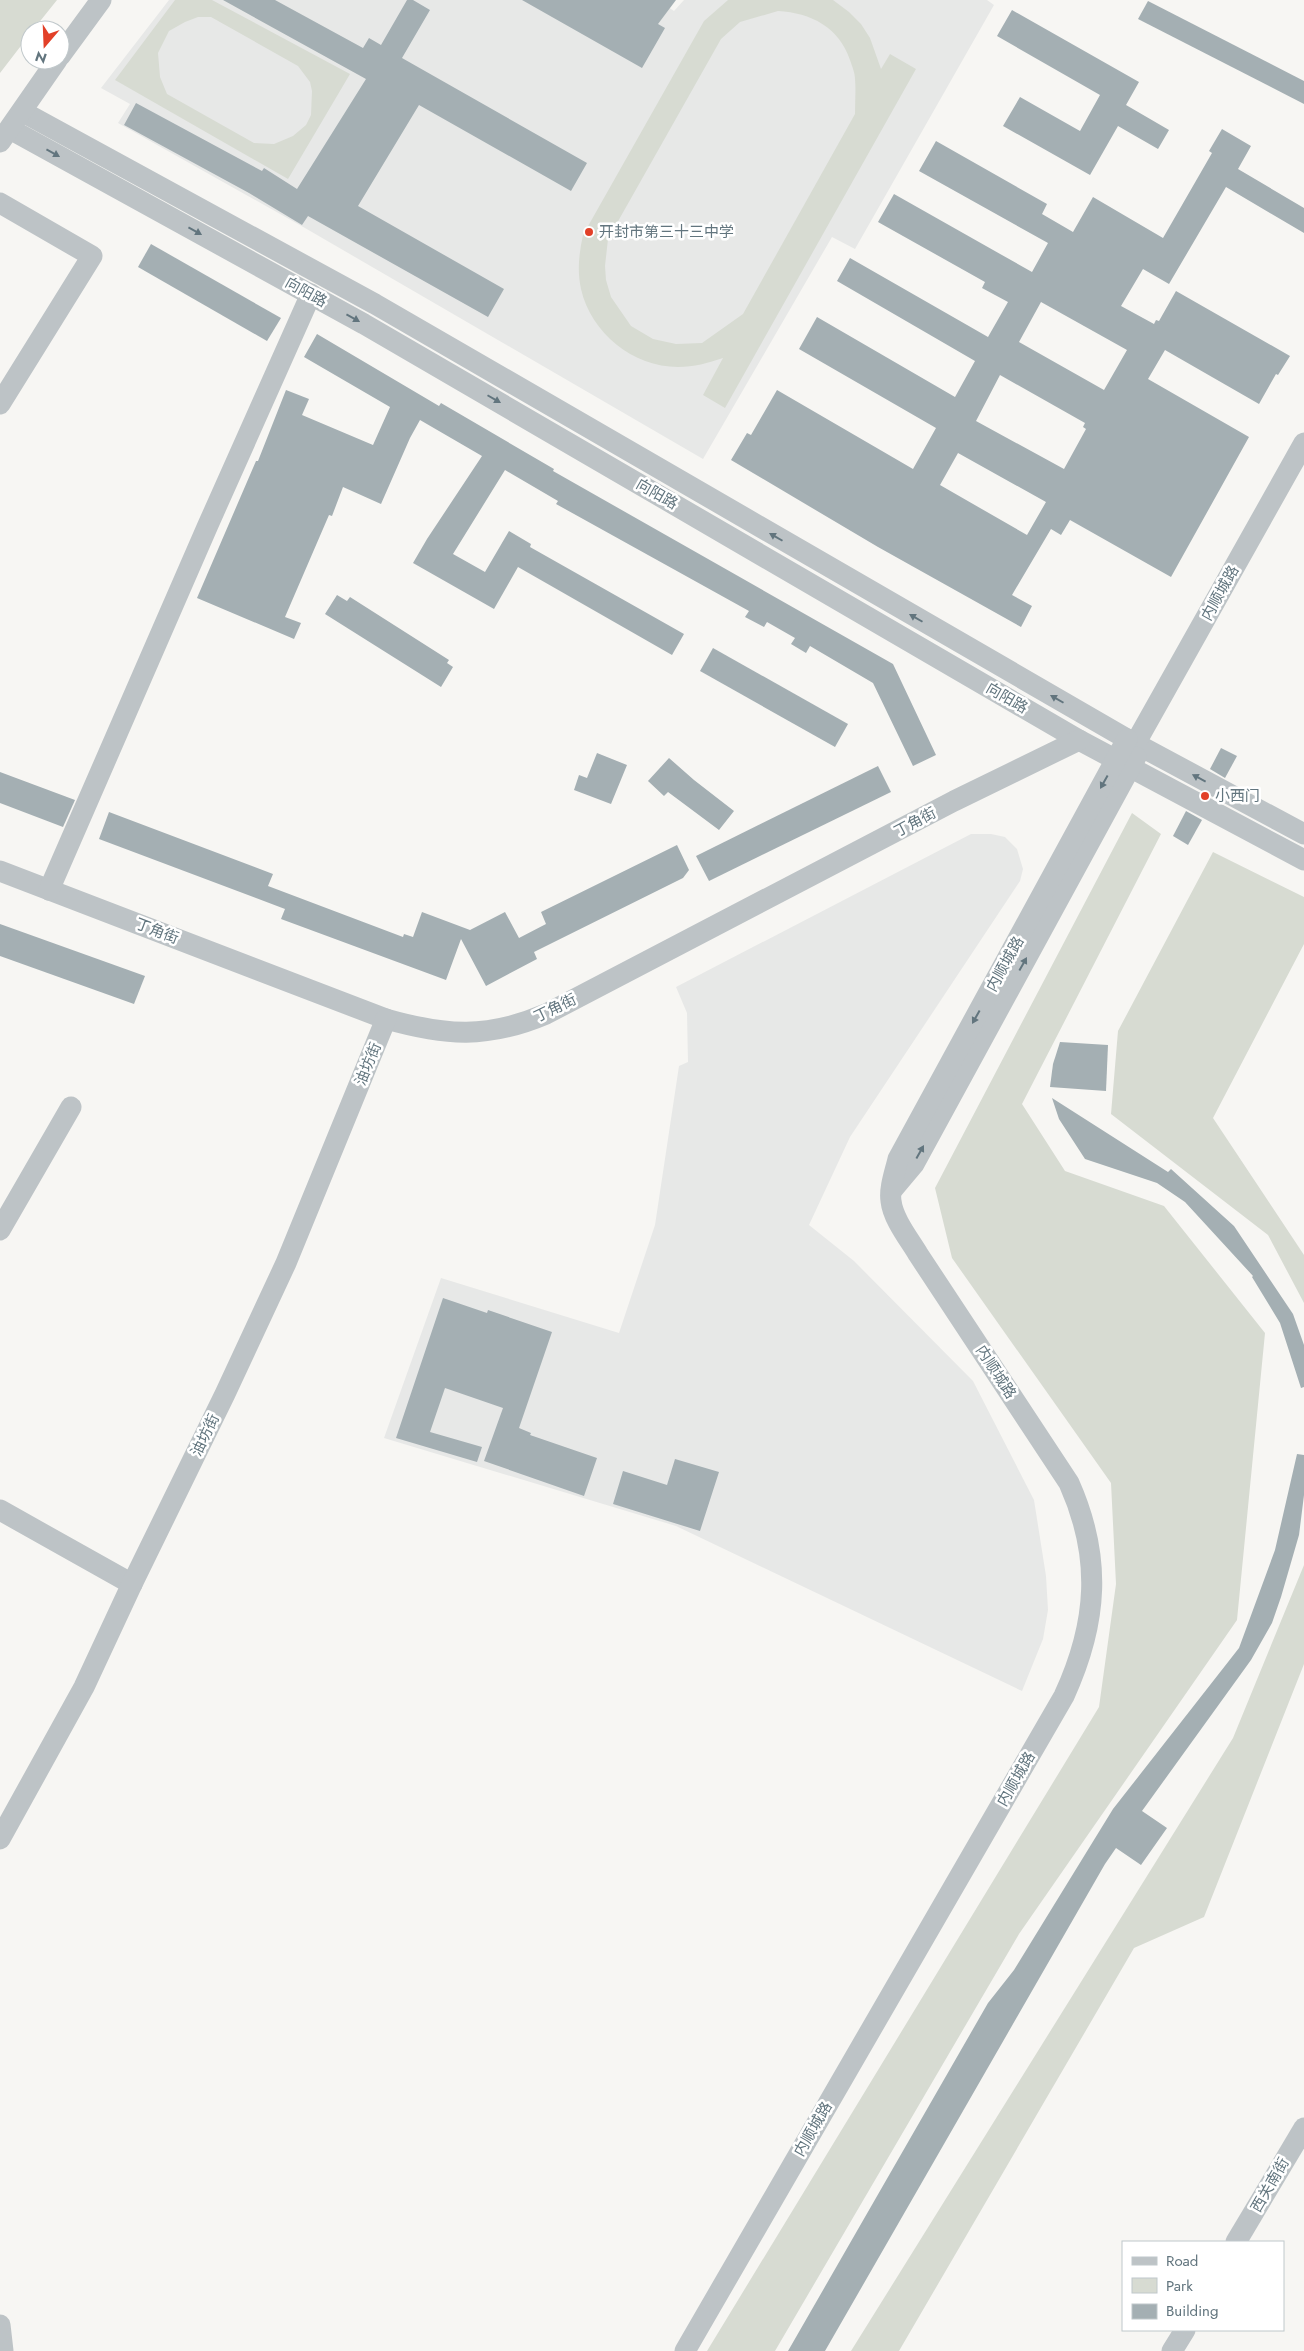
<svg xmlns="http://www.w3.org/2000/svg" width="1304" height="2351" font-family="Jost,'Noto Sans SC',sans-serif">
  <rect width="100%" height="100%" fill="#f7f6f3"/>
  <!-- built -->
  <g fill="#e7e8e7">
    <path d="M169,0H658L674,11L684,0H987L994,5L855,249L832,237L703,459L305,228L118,123L130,104L101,88Z"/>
    <path d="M971,834H991L1005,837L1017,849L1023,869L1020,881L850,1137L809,1225L854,1261L973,1381L1034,1500L1046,1576L1048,1610L1043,1639L1022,1691L676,1526L384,1438L441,1278L619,1333L655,1225L679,1066L688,1062L687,1013L676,987Z"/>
  </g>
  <!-- green -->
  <g fill="#d7dbd2" fill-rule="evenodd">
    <path d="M0,0H57L33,30H30V34L0,73Z"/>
    <path d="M175,0H212L350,74L288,179L115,80ZM198,17H211L298,66L310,82L312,91L311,115L306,125L293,136L274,144L254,143L167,94L160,77L158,53L169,31L185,22Z"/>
    <path d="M728,0H833L849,12L861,24L870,38L881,69L890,54L916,69L725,408L703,395L723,358C708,363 694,367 678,367C633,367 591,333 581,289C577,271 579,253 583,235L704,21ZM778,11C811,13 839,27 850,60C852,66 855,73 855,79C856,90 855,102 855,114L743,314L702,343L676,344L653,339L631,326L611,297L606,280L605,266L608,239L721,39L740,22Z"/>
    <path d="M1132,813L1161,834L1022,1104L1065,1171L1164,1206L1265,1333L1237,1620L1019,1934L775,2351H707L1099,1707L1116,1584L1111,1483L952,1258L935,1188Z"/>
    <path d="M1213,852L1304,897V944L1213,1118L1304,1255V1303L1268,1235L1111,1114L1118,1031Z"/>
    <path d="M1304,1565V1664L1204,1917L1134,1948L899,2351H851L1233,1738Z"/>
  </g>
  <!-- building -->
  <g fill="#a4afb3" fill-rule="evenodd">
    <path d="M223,0H275L363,48L369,38L381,45L407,0H413L430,10L402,58L587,163L571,191L419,105L358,206L504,289L488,317L308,216L302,225L249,193L124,125L136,103L262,171L264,168L297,189L366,79Z"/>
    <path d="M522,0H676L658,24L665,28L642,68Z"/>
    <path d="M1148,1L1304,81V104L1138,19Z"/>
    <path d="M1012,10L1139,82L1126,105L1169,130L1158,149L1118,126L1090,175L1003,126L1020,97L1080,131L1100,95L997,36Z"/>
    <path d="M1222,129L1251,146L1238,169L1304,208V233L1226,187L1169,284L1143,269L1121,306L1154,324L1156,320L1159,321L1176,291L1290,356L1278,375L1276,374L1259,404L1165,350L1148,379L1249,437L1171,577L1070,520L1061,535L1051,529L1012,595L1032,606L1021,627L878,547L731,460L747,433L751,435L777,390L913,469L936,428L799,349L817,317L955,397L975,361L837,281L850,258L988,337L1008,302L982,288L985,282L878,222L894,194L1032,272L1048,243L919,171L936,141L1047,204L1042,214L1073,232L1093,197L1163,238L1212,153L1209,151ZM1041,302L1127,350L1104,390L1019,342ZM1000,375L1085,423L1083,427L1086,429L1064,469L976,421ZM958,453L1046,502L1027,535L940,485Z"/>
    <path d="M151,244L281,318L267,341L138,267Z"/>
    <path d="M317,334L439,406L441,403L554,469L553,471L893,664L936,755L913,766L873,683L810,646L806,653L791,644L795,638L767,622L764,627L745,617L749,611L556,504L558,501L505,470L453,554L485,572L509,531L531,544L530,547L684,634L672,655L518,567L494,609L413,563L427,539L482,456L420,420L410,438L381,504L343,487L332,516L329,515L285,617L301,623L294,639L197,598L256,461H258L286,390L309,399L302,415L373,445L390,407L304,357Z"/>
    <path d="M337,595L347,601L350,597L449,660L447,663L453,667L441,687L325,614Z"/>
    <path d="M713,648L848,724L835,747L700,671Z"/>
    <path d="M1221,748L1237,756L1225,778L1210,769Z"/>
    <path d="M597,753L627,765L611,804L574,790L579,775L587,778Z"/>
    <path d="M669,758L694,780L734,811L719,830L668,792L664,796L648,781Z"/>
    <path d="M878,766L891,792L709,881L696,856Z"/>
    <path d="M0,772L75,800L63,827L0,803Z"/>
    <path d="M1186,811L1202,820L1188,845L1173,836Z"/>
    <path d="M109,812L273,874L268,886L403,937L404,934L413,937L422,912L470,930L505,912L519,938L546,924L541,912L677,845L689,870L683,878L534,952L537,959L486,986L461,939L446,980L281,919L285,909L99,839Z"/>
    <path d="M0,924L145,976L134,1004L0,956Z"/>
    <path d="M1060,1042L1108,1045L1106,1091L1050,1087L1053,1064Z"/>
    <path d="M1052,1098L1168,1172L1171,1169L1234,1226L1293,1314L1304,1345V1387L1301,1388L1280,1323L1252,1277L1253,1276L1185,1202L1157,1183L1085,1159L1059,1119Z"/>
    <path d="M443,1298L487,1313L488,1310L552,1332L519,1428L531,1433L530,1435L597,1458L584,1496L484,1461L503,1408L445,1388L430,1432L482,1447L477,1462L396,1438Z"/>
    <path d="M1297,1454L1304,1455V1495L1299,1535L1281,1597L1272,1623L1251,1660L1142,1811L1167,1828L1141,1865L1116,1848L1105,1864L825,2351H788L988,2003L1014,1970L1113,1809L1239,1648L1275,1550Z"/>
    <path d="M675,1459L719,1472L700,1531L613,1504L623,1471L667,1485Z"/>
  </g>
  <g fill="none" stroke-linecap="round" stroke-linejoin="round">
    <!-- minor -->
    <g stroke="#bdc3c6" stroke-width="21">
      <path d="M60,56L101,0"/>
      <path d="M23,112L375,304L1127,739L1304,834"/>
      <path d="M10,129L364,324L1079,740L1304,860"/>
      <path d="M0,142L57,60"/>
      <path d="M0,203L92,256L0,404"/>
      <path d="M1135,744L1304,443"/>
      <path d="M0,871L386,1019C446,1036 487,1039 546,1014L954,801L1079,740"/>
      <path d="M49,890L208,525L311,294"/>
      <path d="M893,1189L914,1164L1136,757"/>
      <path d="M0,1230L71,1107"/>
      <path d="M0,1510L132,1584"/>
      <path d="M0,1839L84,1687L132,1584L225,1394L286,1263L386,1019"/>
      <path d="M1236,2242L1304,2128"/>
      <path d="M0,2325L3,2351"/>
      <path d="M685,2351L1064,1696C1098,1622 1102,1557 1069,1483L918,1254C909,1239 893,1219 891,1201C889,1188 895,1172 898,1159L1127,739"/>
      <path d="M1172,2351L1185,2330"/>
    </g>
  </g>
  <!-- one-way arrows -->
  <defs><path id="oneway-solid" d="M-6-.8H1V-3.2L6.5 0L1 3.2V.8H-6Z" transform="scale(1.25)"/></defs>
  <g fill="#62757e">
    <use href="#oneway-solid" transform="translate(53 153) rotate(29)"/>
    <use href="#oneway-solid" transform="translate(195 231) rotate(29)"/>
    <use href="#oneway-solid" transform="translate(353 318) rotate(29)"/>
    <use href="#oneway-solid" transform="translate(494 399) rotate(30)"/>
    <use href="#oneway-solid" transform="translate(776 537) rotate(-150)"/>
    <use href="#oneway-solid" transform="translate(916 618) rotate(-150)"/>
    <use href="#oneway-solid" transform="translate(1057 699) rotate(-150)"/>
    <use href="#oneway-solid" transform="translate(1199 778) rotate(-152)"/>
    <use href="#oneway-solid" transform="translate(1104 782) rotate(119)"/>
    <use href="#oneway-solid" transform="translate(1023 964) rotate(-61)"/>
    <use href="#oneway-solid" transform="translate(976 1017) rotate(119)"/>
    <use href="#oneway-solid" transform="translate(920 1152) rotate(-61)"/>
  </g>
  <!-- markers -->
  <g fill="#e24028" stroke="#fff" stroke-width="2">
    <circle cx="589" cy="232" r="5"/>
    <circle cx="1205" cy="796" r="5"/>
  </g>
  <g text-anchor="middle" stroke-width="5" stroke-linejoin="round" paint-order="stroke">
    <!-- poi labels -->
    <g font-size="15" fill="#62757e" stroke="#fff" text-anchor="start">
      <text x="599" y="237">开封市第三十三中学</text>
      <text x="1215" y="801">小西门</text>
    </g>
    <!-- street labels -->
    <g font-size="15" fill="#62757e" stroke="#fff">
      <text transform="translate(306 292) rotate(29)" y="5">向阳路</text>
      <text transform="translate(657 494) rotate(30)" y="5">向阳路</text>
      <text transform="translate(1220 593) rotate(-61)" y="5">内顺城路</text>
      <text transform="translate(1007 698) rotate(30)" y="5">向阳路</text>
      <text transform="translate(915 822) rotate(-28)" y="5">丁角街</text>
      <text transform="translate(157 931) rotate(21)" y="5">丁角街</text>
      <text transform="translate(1005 964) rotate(-61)" y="5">内顺城路</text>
      <text transform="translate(555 1008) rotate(-26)" y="5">丁角街</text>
      <text transform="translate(368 1064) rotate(-68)" y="5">油坊街</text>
      <text transform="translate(996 1372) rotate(57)" y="5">内顺城路</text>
      <text transform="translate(205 1435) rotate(-64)" y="5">油坊街</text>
      <text transform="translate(1016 1779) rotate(-60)" y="5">内顺城路</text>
      <text transform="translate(813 2129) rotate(-60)" y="5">内顺城路</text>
      <text transform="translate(1270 2185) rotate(-60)" y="5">西关南街</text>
    </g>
  </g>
  <!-- legend -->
  <rect x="1122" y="2241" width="162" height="90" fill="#ffffff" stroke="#c0c8cb"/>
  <rect x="1132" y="2257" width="25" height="8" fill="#bdc3c6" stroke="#c0c8cb"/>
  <text x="1166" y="2266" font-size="15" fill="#62757e">Road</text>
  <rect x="1132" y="2278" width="25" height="15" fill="#d7dbd2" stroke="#c0c8cb"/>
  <text x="1166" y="2291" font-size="15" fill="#62757e">Park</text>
  <rect x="1132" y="2304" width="25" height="15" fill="#a4afb3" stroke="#c0c8cb"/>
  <text x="1166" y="2316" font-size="15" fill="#62757e">Building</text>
  <!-- north arrow -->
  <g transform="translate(45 45) rotate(199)"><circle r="24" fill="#ffffff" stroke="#c0c8cb"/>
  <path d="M0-4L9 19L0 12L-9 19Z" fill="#e24028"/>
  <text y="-8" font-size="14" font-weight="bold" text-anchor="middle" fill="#62757e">N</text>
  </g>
</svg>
